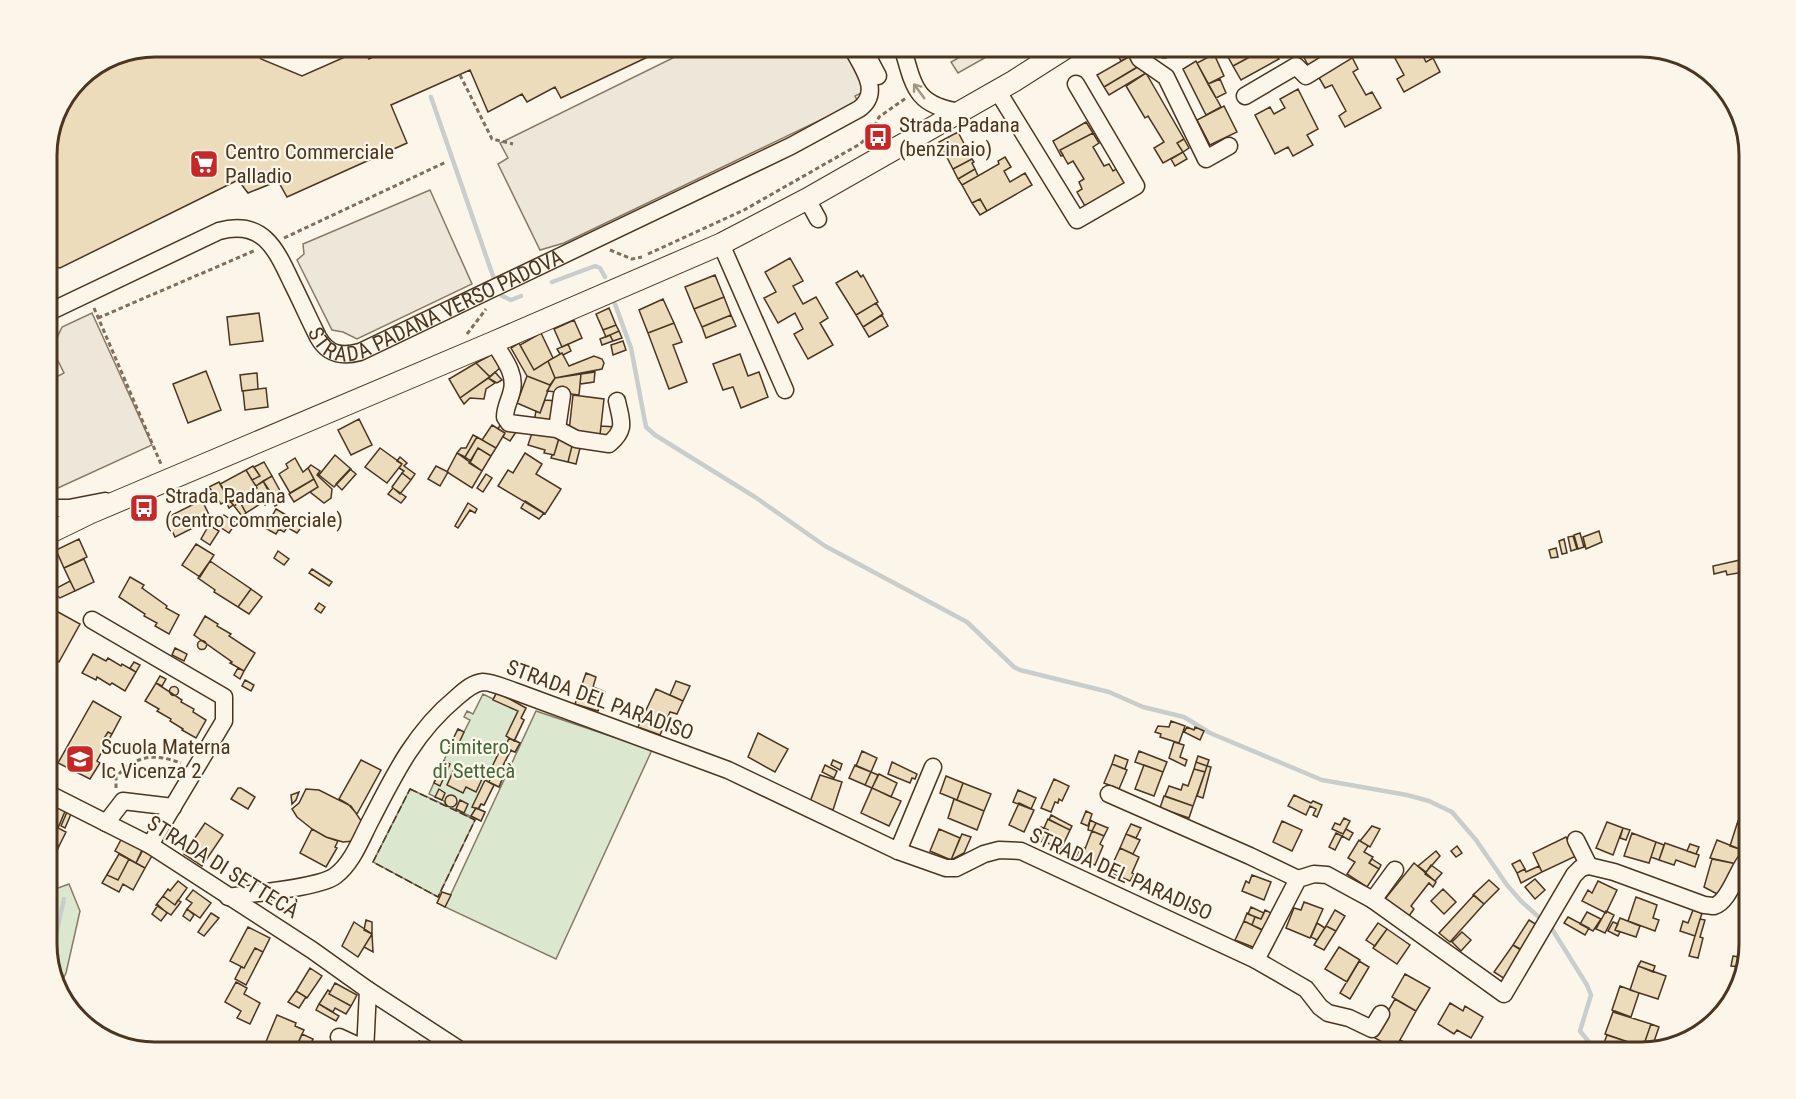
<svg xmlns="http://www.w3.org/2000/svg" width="1796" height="1099" viewBox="0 0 1796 1099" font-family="'Roboto Condensed',sans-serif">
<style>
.green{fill:#dce7d0;stroke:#887966;stroke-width:1.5}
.parking{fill:#ede7d9;stroke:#887966;stroke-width:1.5}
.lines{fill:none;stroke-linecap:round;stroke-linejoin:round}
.stream{stroke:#c9cecd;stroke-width:4.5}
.building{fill:#ecdcbc;stroke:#4a3520;stroke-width:1.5}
.minor-casing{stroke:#4a3520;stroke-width:19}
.major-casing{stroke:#4a3520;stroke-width:23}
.path{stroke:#7f6f5c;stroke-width:3;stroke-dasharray:4.5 3;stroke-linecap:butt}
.minor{stroke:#fbf6e9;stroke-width:16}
.major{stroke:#fbf6e9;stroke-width:21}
.fence{stroke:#4a3520;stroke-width:1.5;stroke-dasharray:8 3;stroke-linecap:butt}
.oneway{stroke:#a29684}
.labels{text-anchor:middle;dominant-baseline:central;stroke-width:4.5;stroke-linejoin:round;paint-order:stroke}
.poi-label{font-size:21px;fill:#4a3520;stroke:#fbf6e9;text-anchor:start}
.street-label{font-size:21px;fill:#4a3520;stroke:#fbf6e9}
.park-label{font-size:21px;fill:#436837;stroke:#fbf6e9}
.rim{fill:none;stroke:#4a3520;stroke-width:3}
</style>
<rect width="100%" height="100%" fill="#fbf6e9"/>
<!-- green -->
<path class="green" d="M497,692L526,708L521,718L524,720L515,740L520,743L515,752L510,751L499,775L503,777L499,787L494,785L484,805L481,804L479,809L485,812L481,821L452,808L475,820L438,897L373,862L410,789L447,806L444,801L429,794L458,729L464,732L470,720L464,717L467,711L473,714L483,694L493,699Z
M536,711L652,750L556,959L445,907Z
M69,884L80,911L66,973L58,989L47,950V892Z"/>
<!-- parking -->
<path class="parking" d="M695,47H843L865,91L855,96L858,102L564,243L540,250L498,164L508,158L500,143Z
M978,47H1004L958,73L951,62Z
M430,190L472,284L357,339L343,332L332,330L297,260L304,254L303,244Z
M92,313L152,445L47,493V382L64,373L52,349L62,327Z"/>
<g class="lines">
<!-- stream -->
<path class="stream" d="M431,97L494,279
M552,282L595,266L600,268L605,277
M502,296L511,300L521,296
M615,304L631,348L646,427L655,435L755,497L825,546L967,622L1014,667L1020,670L1109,692L1143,707L1184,717L1210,733L1322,780L1407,795L1429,801L1452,812L1476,840L1507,885L1521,901L1552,929L1587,985L1591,995L1580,1031L1597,1052
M50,960L64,899"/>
</g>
<!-- building -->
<path class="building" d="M156,46H254L261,59L302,76L363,49L369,59L395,46H671L561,98L555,87L527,102L522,94L488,112L470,70L391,105L407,143L287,197L278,181L248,193L238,180L60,268L47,265V149L79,78L114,55Z
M1118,46H1127L1132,55L1121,61L1114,49Z
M1143,46H1169L1173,52L1166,58H1162L1160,54L1150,60Z
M1222,46H1270L1233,66Z
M1270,46L1279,59L1241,80L1233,66Z
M1310,46H1318L1323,56L1308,65L1301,52Z
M1379,46H1418L1426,62L1433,58L1440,72L1404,92L1397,79L1404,75L1390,49L1382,53Z
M1214,54L1224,76L1208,84L1197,63Z
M1132,55L1139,66L1104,87L1097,75Z
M1352,57L1358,69L1353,72L1366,95L1372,92L1381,108L1345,127L1339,116L1346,111L1332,85L1325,88L1318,76Z
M1196,61L1221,107L1206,115L1183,69Z
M1141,65L1146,73L1109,95L1104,87Z
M1146,73L1184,139L1177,143L1183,152L1163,163L1154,148L1164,142L1148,116L1145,118L1126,86Z
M1220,79L1226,93L1216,98L1208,84Z
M1298,89L1318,129L1307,135L1313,145L1293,156L1288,147L1275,154L1255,115L1270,107L1274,114L1285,108L1280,99Z
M1224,106L1237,132L1210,145L1197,120Z
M1086,122L1093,133L1060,150L1063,155L1061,156L1053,141Z
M958,132L972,159L953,169L939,142Z
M1093,133L1099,143L1093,147L1104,166L1109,164L1113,171L1118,168L1126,183L1085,206L1077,192L1082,189L1079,182L1084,179L1073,161L1068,164L1060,150Z
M1184,139L1189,148L1183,152L1177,143Z
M1183,152L1187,159L1175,166L1171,159Z
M1005,157L1011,167L1004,171L1010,182L1025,173L1032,185L987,211L980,199L972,203L962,185L999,164L998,161Z
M972,159L974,162L972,163L975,169L958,179L953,169Z
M975,169L978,176L962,185L958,179Z
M980,199L987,211L980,215L972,203Z
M790,258L803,281L793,286L803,304L816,297L828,318L820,323L833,345L808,359L794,334L803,329L795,313L778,323L764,298L776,292L765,272Z
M857,271L861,277L863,275L878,302L856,315L836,283Z
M715,275L724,297L694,309L685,287Z
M724,297L731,315L702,327L694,309Z
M663,299L674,323L648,333L639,310Z
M876,303L883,314L863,327L856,315Z
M609,308L616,325L603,330L596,314Z
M259,313L263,341L230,345L227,317Z
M731,315L736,326L706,338L702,327Z
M882,315L888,326L869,337L863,327Z
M574,320L582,338L562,347L554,329Z
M674,323L682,342L673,345L687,382L669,389L648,333Z
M616,325L619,331L606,337L603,330Z
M619,331L622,338L613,341L610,335Z
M541,333L553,358L534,370L520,345Z
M610,335L613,341L602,345L600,339Z
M623,341L626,350L613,355L611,345Z
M519,343L534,370L548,361L555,378L550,385L527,376L511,348Z
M568,344L571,351L563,355L562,353L560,354L557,349Z
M562,353L569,366L594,356L602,359L604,363L602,369L555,378L548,361Z
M493,354L502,366L490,377L476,363Z
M740,354L748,376L759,372L768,397L741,408L733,387L723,390L713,364Z
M476,363L490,377L460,398L449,379Z
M206,371L221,410L188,423L173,384Z
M495,372L502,380L497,383L488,378Z
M595,372L594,382L580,384L581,374Z
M257,373L258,389L242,391L240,375Z
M581,374L579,395L547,391L555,378Z
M527,376L550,385L540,413L517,403Z
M488,378L495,383L486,389L484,399L470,398L464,404L460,398Z
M266,388L268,407L245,410L243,391Z
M573,395L604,399L600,435L569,431Z
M545,400L557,401L555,423L534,421L536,411L540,413Z
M359,419L372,445L351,455L338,430Z
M501,423L516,432L510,441L503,437L505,433L498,429Z
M492,425L505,433L496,448L482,440Z
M601,426L615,427L614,436L600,435Z
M533,430L560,435L554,455L544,453L545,450L528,445Z
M473,435L477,437L465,457L457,453L461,448H466Z
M477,437L496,448L491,456L478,448L471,461L465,457Z
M559,438L573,442L568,462L551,458L552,455H554Z
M573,442L581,444L576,464L568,462Z
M380,448L402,464L387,483L365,467Z
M478,448L491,456L482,471L469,463Z
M457,453L482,471L472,488L447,472Z
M525,453L542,464L536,474L561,489L545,514L498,486L508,470L513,473Z
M335,455L351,469L334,487L319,475Z
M400,457L407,463L404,466L415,474L411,480L402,473L404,471L399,468L402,464L397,461Z
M295,458L303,472L308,468L314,479L290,493L279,474L288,468L286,464Z
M264,462L272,476L256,486L252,480L260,476L254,467Z
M311,465L320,471L317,475L332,489L331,498L324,503L310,492L318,487L308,468Z
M253,466L260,476L252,480L246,470Z
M436,466L448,472L440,486L428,479Z
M350,469L356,474L342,490L336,484Z
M246,470L257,488L230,502L220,484Z
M402,473L411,480L400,494L392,487Z
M486,474L492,478L483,492L477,488Z
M272,476L285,500L280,503L277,497L273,499L263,481Z
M314,479L318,487L294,502L289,494Z
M263,481L273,496L246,513L240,502L234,506L231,502L257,488L256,486Z
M219,482L233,505L229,508L226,501L221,504L209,487Z
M393,488L406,497L401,503L388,494Z
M272,496L273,499L277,497L280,503L275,506L272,501L265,505L263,502Z
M202,500L211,519L175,537L166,518Z
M525,501L544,513L539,519L521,508Z
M240,502L246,513L242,516L234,506Z
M468,503L477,509L475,513L470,510L458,528L455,526Z
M276,509L303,525L297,533L271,518Z
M224,515L236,523L229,533L217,525Z
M271,518L287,528L284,532L279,529L276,534L265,528Z
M209,525L219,531L210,545L201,539Z
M1599,531L1602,542L1586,549L1583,537Z
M1580,533L1584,547L1578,549L1574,535Z
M1573,536L1577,549L1571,551L1568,537Z
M79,539L87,557L64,568L56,550Z
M1564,539L1567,553L1562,554L1559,541Z
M196,544L214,555L200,577L182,565Z
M1556,548L1558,557L1551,558L1549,550Z
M278,551L289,559L284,565L274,558Z
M1749,558V571L1727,575L1726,571L1714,574L1713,566Z
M84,559L94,582L75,591L64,568Z
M210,561L251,589L238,607L214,592L215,590L198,578Z
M312,569L332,582L329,586L309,573Z
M130,577L144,585L142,588L167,606L166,608L179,615L169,634L155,626L157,623L144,616L145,614L119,597Z
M70,581L75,591L60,598L51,591Z
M251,589L262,597L249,614L238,607Z
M319,603L325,607L321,613L315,609Z
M49,607L80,624L59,662L47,655V610Z
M205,616L218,624L217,626L231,634L229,636L255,653L244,671L230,663L232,662L194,635Z
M197.5 645a4.5 4.5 0 1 1 9 0a4.5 4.5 0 1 1-9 0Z
M175,648L187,654L184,661L172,655Z
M93,654L106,661L108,658L121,666L122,664L136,672L125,691L112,683L110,685L97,677L96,680L82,673Z
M134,662L140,665L136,672L130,668Z
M238,668L244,671L240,679L234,675Z
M586,673L596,677L593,687L605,692L598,711L575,704Z
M160,676L166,679L162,686L156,683Z
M245,680L254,685L251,691L242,686Z
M676,681L690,686L683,701L670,695Z
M156,683L182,700L181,702L194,709L193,712L206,720L196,738L182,730L183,729L170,721L171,719L157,711L159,709L145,701Z
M169.5 691a4.5 4.5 0 1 1 9 0a4.5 4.5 0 1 1-9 0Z
M656,689L683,701L677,714L670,712L660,735L638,727Z
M497,692L526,708L521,718L524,720L514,741L506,736L518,711L493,700Z
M93,701L121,717L112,734L108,732L101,743L105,746L97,761L100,763L90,779L58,763Z
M1171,721L1185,726L1179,743L1160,737L1161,734L1155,732L1158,726L1169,727Z
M1187,727L1194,730L1195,727L1204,731L1200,740L1184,732Z
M458,729L464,732L454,754L447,751Z
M108,732L112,734L105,746L101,743Z
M758,733L788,749L775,772L748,757Z
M509,738L520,743L515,752L505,748Z
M1174,742L1184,745L1180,757L1187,760L1185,766L1169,758Z
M502,746L511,750L498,775L490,771Z
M862,751L877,758L871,772L856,766Z
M1139,751L1167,762L1163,772L1135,762Z
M1115,755L1128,760L1125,769L1112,764Z
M1198,756L1209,760L1207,766L1196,762Z
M361,760L381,770L357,814L348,804L339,799Z
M833,760L842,764L840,770L831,765Z
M444,761L450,764L440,786L434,783Z
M892,762L917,774L915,779L912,778L910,783L888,774Z
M1196,762L1207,766L1205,772L1194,769Z
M1112,764L1127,770L1119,789L1104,783Z
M825,765L837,771L834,778L822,772Z
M855,765L871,772L865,785L849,778Z
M1144,765L1163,772L1154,796L1135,789Z
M1207,766L1211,767L1203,798L1197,796Z
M454,769L465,775L467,770L483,777L476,792L466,787L463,793L447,785Z
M1194,769L1205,772L1193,806L1165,796L1169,786L1181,790L1183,784L1188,786Z
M871,772L878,775L872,788L865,785Z
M493,773L503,777L499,787L489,782Z
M879,774L897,783L891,797L872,788Z
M820,775L842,782L833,810L810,802Z
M946,776L963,783L957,800L940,793Z
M1054,779L1069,786L1062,801L1059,799L1058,803L1055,802L1051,812L1041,808Z
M485,780L494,785L484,805L481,804L478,809L472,807Z
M963,783L991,794L984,811L957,800Z
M238,788H241L255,797L248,809L231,799Z
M872,788L901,801L889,826L861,813Z
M306,789L319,790L351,806L362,822L354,841L343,842L326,837L312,829L297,817L292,809L299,803Z
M439,789L445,793L442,800L435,797Z
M1018,790L1036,798L1031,809L1013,802Z
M299,792L296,800L292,804L291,795Z
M445 801a6 6 0 1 1 12 0a6 6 0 1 1-12 0Z
M1294,795L1311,803L1313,801L1322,805L1317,817L1313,815L1316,809L1310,806L1306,815L1288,806Z
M1164,796L1193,806L1189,818L1160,808Z
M954,799L984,811L977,830L948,818Z
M47,800L66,809L58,828L66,832L59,846L51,842L47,852Z
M460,800L468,804L464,813L456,809Z
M1019,803L1034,810L1024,832L1009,825Z
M476,808L485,812L481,821L471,816Z
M1086,811L1092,814L1088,826L1081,823Z
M67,812L71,814L65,828L61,826Z
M1051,815L1072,826L1070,830L1049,820Z
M1740,815L1749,819V828L1737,824Z
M1344,818L1350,821L1343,834L1332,829L1335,823L1340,825Z
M1048,819L1070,830L1061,849L1043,841L1048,830L1044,828Z
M1090,820L1096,823L1092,831L1088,830Z
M1282,821L1302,830L1292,851L1273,842Z
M1607,822L1623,828L1613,855L1596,848Z
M205,823L223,835L202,866L184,854Z
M1096,823L1108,828L1104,836L1092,831Z
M1131,824L1141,828L1136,838L1126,834Z
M1737,824L1749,828V841L1746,851L1730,846Z
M1372,826L1380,829L1370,847L1360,841Z
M1041,827L1048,830L1042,842L1036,839Z
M1623,828L1630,830L1626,840L1620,838Z
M312,829L326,837L338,841L335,847L337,848L326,867L300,853Z
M939,829L960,838L951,860L930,851Z
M1346,829L1353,833L1349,840L1342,836Z
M1092,831L1104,836L1100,844L1103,846L1095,865L1081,859Z
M1336,833L1342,836L1335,850L1329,847Z
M1632,833L1656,842L1649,863L1624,856Z
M962,834L971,837L964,853L951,860Z
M1126,834L1140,840L1133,854L1120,848Z
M123,836L144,848L136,863L115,851Z
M1566,837L1576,856L1542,872L1533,853Z
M1359,840L1368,846L1364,852L1373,857L1369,863L1379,869L1367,887L1347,874L1355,862L1348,858Z
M1717,840L1742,850L1737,864L1710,858Z
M51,842L59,846L55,856L47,852Z
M1656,842L1664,845L1659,860L1651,857Z
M1665,843L1699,855L1695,867L1676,860L1674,865L1659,860Z
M1690,844L1699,847L1696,854L1687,851Z
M1457,846L1462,853L1456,857L1451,851Z
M1081,847L1085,848L1081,859L1083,860V862L1075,859Z
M143,848L153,854L145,868L136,863Z
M1120,848L1139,857L1132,873L1134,874L1130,881L1109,872Z
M1436,851L1440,856L1426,872L1418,866Z
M119,854L129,859L118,880L107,875Z
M119,854L145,868L133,890L123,884L119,892L102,883Z
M1372,859L1381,865L1379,869L1369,863Z
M1712,859L1737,864L1719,895L1704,887Z
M1520,860L1525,869L1517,873L1512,864Z
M1414,863L1436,882L1433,887L1429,883L1411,906L1414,909L1409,916L1385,899Z
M1431,865L1442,873L1435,881L1425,874Z
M1539,866L1542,872L1521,883L1517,873L1525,869L1526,872Z
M1252,875L1271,882L1264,900L1242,891L1246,881L1249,883Z
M1535,879L1545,890L1535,899L1525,887Z
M1489,880L1499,889L1484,904L1473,895Z
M178,881L187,888L175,905L163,896L168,889L170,891Z
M1598,881L1617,890L1606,913L1582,901L1588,890L1592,893Z
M1443,889L1456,902L1444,914L1431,901Z
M193,890L211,903L200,918L187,909L192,903L186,899Z
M442,892L451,895L445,907L437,903Z
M1474,895L1484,904L1450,942L1439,933Z
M163,896L175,905L178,900L181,902L171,915L156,905Z
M1636,897L1657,905L1653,918L1659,920L1655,931L1628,921Z
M1304,902L1323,909L1310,938L1286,928L1294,908L1301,910Z
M158,905L167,913L161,921L152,914Z
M1251,907L1264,913L1261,919L1248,914Z
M187,909L194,915L190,921L183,916Z
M1265,910L1273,914L1265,931L1252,925L1255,917L1261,919Z
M1335,910L1345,916L1336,931L1326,926Z
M1693,910L1702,913L1695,936L1680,931L1683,921L1688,923Z
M1606,911L1614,915L1605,933L1596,929Z
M1587,912L1601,919L1593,931L1580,924Z
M211,913L219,918L204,936L198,932Z
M1247,913L1255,917L1252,925L1244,921Z
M1568,917L1589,928L1585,935L1564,923Z
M1620,918L1640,926L1636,937L1615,930Z
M1700,919L1705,920L1700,937L1703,938L1698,958L1689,956Z
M366,920L372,922V934L364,930Z
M1529,920L1537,925L1522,950L1513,945Z
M1244,921L1266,932L1258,949L1235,940Z
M354,922L372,934L358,957L342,946Z
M1613,922L1618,924L1615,930L1620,932L1618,936L1608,931Z
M1317,923L1325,928L1317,940L1311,937Z
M1378,923L1387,929L1375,946L1366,940Z
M1326,926L1336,931L1324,950L1314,945Z
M248,927L270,938L263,952L255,948L244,968L230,961Z
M1387,929L1410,945L1397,964L1373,948Z
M1462,932L1471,940L1461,951L1452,942Z
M372,934L373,952L364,947Z
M1513,945L1524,952L1505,979L1494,972Z
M1339,947L1360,960L1347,982L1325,969Z
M255,948L263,952L246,985L235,979L241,967L244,968Z
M1733,956L1746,958L1743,967L1731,966Z
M1359,961L1369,967L1350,999L1340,993Z
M1641,961L1655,966L1653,972L1638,966Z
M1638,966L1666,976L1658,999L1630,990Z
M310,968L322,976L307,998L296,991Z
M1405,974L1430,988L1416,1011L1392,997Z
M236,982L247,988L244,994L260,1003L250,1024L237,1018L241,1011L225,1002Z
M335,983L357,995L351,1006L329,994Z
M1620,986L1639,993L1631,1017L1612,1010Z
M328,990L330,992L329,994L351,1006L346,1014L335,1008L333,1012L319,1004Z
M296,991L306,997L299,1008L288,1002Z
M1395,999L1416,1011L1395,1049L1373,1037Z
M1450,1003L1463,1011L1465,1006L1483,1017L1471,1038L1457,1030L1454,1034L1438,1024Z
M319,1004L339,1016L336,1021L316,1010Z
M1613,1012L1651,1024L1643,1047L1605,1034Z
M277,1015L296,1023L295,1026L304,1030L294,1052H286L265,1044Z
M1651,1024L1659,1027L1651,1050L1641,1052H1612L1604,1043L1607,1035L1643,1047Z
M302,1034L313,1039L307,1052H294Z
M335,1039L353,1052H330Z
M1400,1040L1406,1043L1400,1052L1395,1049Z
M419,1041L436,1052H411Z
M395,1044L402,1049L407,1052H389Z"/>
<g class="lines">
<!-- minor casing -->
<g class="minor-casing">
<g id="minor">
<path d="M869,46V59L878,76"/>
<path d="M902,46C914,86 914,105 960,112"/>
<path d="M1133,46L1140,59L1166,77L1206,159L1229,146"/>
<path d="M997,90L1077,220L1136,186L1076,84"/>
<path d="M1245,96L1296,66L1306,76L1355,46"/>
<path d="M807,199L818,219"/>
<path d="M721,244L785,390"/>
<path id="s1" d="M47,313L219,231C263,219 276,249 292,283C301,301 309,319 318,337C328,355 342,357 360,352L791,146L859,109C883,92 861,66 851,46"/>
<path d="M494,342C502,357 516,372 512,390C510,400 505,407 505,417L509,423L557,429L576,439L609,444C627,429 621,421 617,401"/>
<path d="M557,429L562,395"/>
<path d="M47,508H69L105,501"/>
<path d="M92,620L224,697V721L150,845"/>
<path d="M47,793L150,845L312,950L368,990L463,1052"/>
<path d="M1109,794L1250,856L1298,879"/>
<path d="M106,823L123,801L173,807"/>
<path d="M1576,840L1589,866"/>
<path d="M898,851L933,767"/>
<path d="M228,897C251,893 319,888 335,876C353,863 362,836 372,818C395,773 416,731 456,698C463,692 472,683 483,682C492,682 505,688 514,691L728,770L898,851L946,868H956L984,854L999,850L1021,851L1256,960L1298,879L1314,874L1327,875L1373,900L1504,994L1574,875L1581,868L1589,866L1614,872L1704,905C1708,905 1711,906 1714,906C1730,902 1737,868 1749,857"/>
<path d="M1373,900L1395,870"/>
<path d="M1256,960L1306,989L1320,1007L1328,1013L1349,1018L1372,1029L1381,1014"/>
<path d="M339,1037L365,1049"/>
<path d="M365,1052L368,990"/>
</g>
</g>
<!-- major casing -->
<g class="major-casing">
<path id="major" d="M47,534L90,513L494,342L721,244L807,199L1014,81L1069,46"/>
</g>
<!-- path -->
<path class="path" d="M460,75L492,139L513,144
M284,238L446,162
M610,250L632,259L642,257
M648,254L744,210L860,144L870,135L879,117L906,98
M94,308L161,464
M98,318L256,250
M467,334L486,309
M116,788V777C137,755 153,753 181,763"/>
<!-- minor -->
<use href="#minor" class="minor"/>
<!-- major -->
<use href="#major" class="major"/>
<!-- fence -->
<path class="fence" d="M410,789L475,820L438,897L373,862Z"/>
</g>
<!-- one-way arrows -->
<defs><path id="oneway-shaft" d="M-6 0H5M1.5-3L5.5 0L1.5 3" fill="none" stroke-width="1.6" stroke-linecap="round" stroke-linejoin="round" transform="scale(1.5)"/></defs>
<use class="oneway" href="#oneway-shaft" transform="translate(919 91) rotate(-126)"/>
<!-- icons -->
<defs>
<g id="bus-square" transform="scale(1.5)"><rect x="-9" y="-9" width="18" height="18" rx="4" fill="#c62828" stroke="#fbf6e9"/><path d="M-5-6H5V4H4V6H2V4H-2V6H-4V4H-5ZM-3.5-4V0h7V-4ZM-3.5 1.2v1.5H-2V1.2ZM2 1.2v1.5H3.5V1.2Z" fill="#fff"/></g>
<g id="supermarket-square" transform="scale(1.5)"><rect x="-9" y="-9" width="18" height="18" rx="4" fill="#c62828" stroke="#fbf6e9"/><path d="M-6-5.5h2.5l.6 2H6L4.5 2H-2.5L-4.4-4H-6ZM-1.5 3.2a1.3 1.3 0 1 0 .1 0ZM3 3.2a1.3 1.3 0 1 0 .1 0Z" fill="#fff"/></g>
<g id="school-square" transform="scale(1.5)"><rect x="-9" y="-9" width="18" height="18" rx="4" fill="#c62828" stroke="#fbf6e9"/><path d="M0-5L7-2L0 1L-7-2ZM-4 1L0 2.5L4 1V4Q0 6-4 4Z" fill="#fff"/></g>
</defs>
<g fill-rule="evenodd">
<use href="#bus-square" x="878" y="137"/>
<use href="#supermarket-square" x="204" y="164"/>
<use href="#bus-square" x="144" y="508"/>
<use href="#school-square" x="80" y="759"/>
</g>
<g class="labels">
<!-- poi labels -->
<g class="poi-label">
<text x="899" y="125">Strada Padana<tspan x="899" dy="24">(benzinaio)</tspan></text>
<text x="225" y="152">Centro Commerciale<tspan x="225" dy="24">Palladio</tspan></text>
<text x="165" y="496">Strada Padana<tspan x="165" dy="24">(centro commerciale)</tspan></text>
<text x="101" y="747">Scuola Materna<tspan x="101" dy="24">Ic Vicenza 2</tspan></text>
</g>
<!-- street labels -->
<g class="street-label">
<text stroke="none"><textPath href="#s1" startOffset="483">STRADA PADANA VERSO PADOVA</textPath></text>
<text transform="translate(600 700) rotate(20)">STRADA DEL PARADISO</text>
<text transform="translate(223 867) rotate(32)">STRADA DI SETTECÀ</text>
<text transform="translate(1121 874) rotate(24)">STRADA DEL PARADISO</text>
</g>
<!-- park labels -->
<g class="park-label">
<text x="474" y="747">Cimitero<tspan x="474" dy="24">di Settecà</tspan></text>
</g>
</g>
<!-- crop -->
<path d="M0 0H1796V1099H0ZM155 57H1641A98 98 0 0 1 1739 155V944A98 98 0 0 1 1641 1042H155A98 98 0 0 1 57 944V155A98 98 0 0 1 155 57Z" fill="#fbf6e9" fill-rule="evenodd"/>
<path class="rim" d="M155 57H1641A98 98 0 0 1 1739 155V944A98 98 0 0 1 1641 1042H155A98 98 0 0 1 57 944V155A98 98 0 0 1 155 57Z"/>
</svg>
